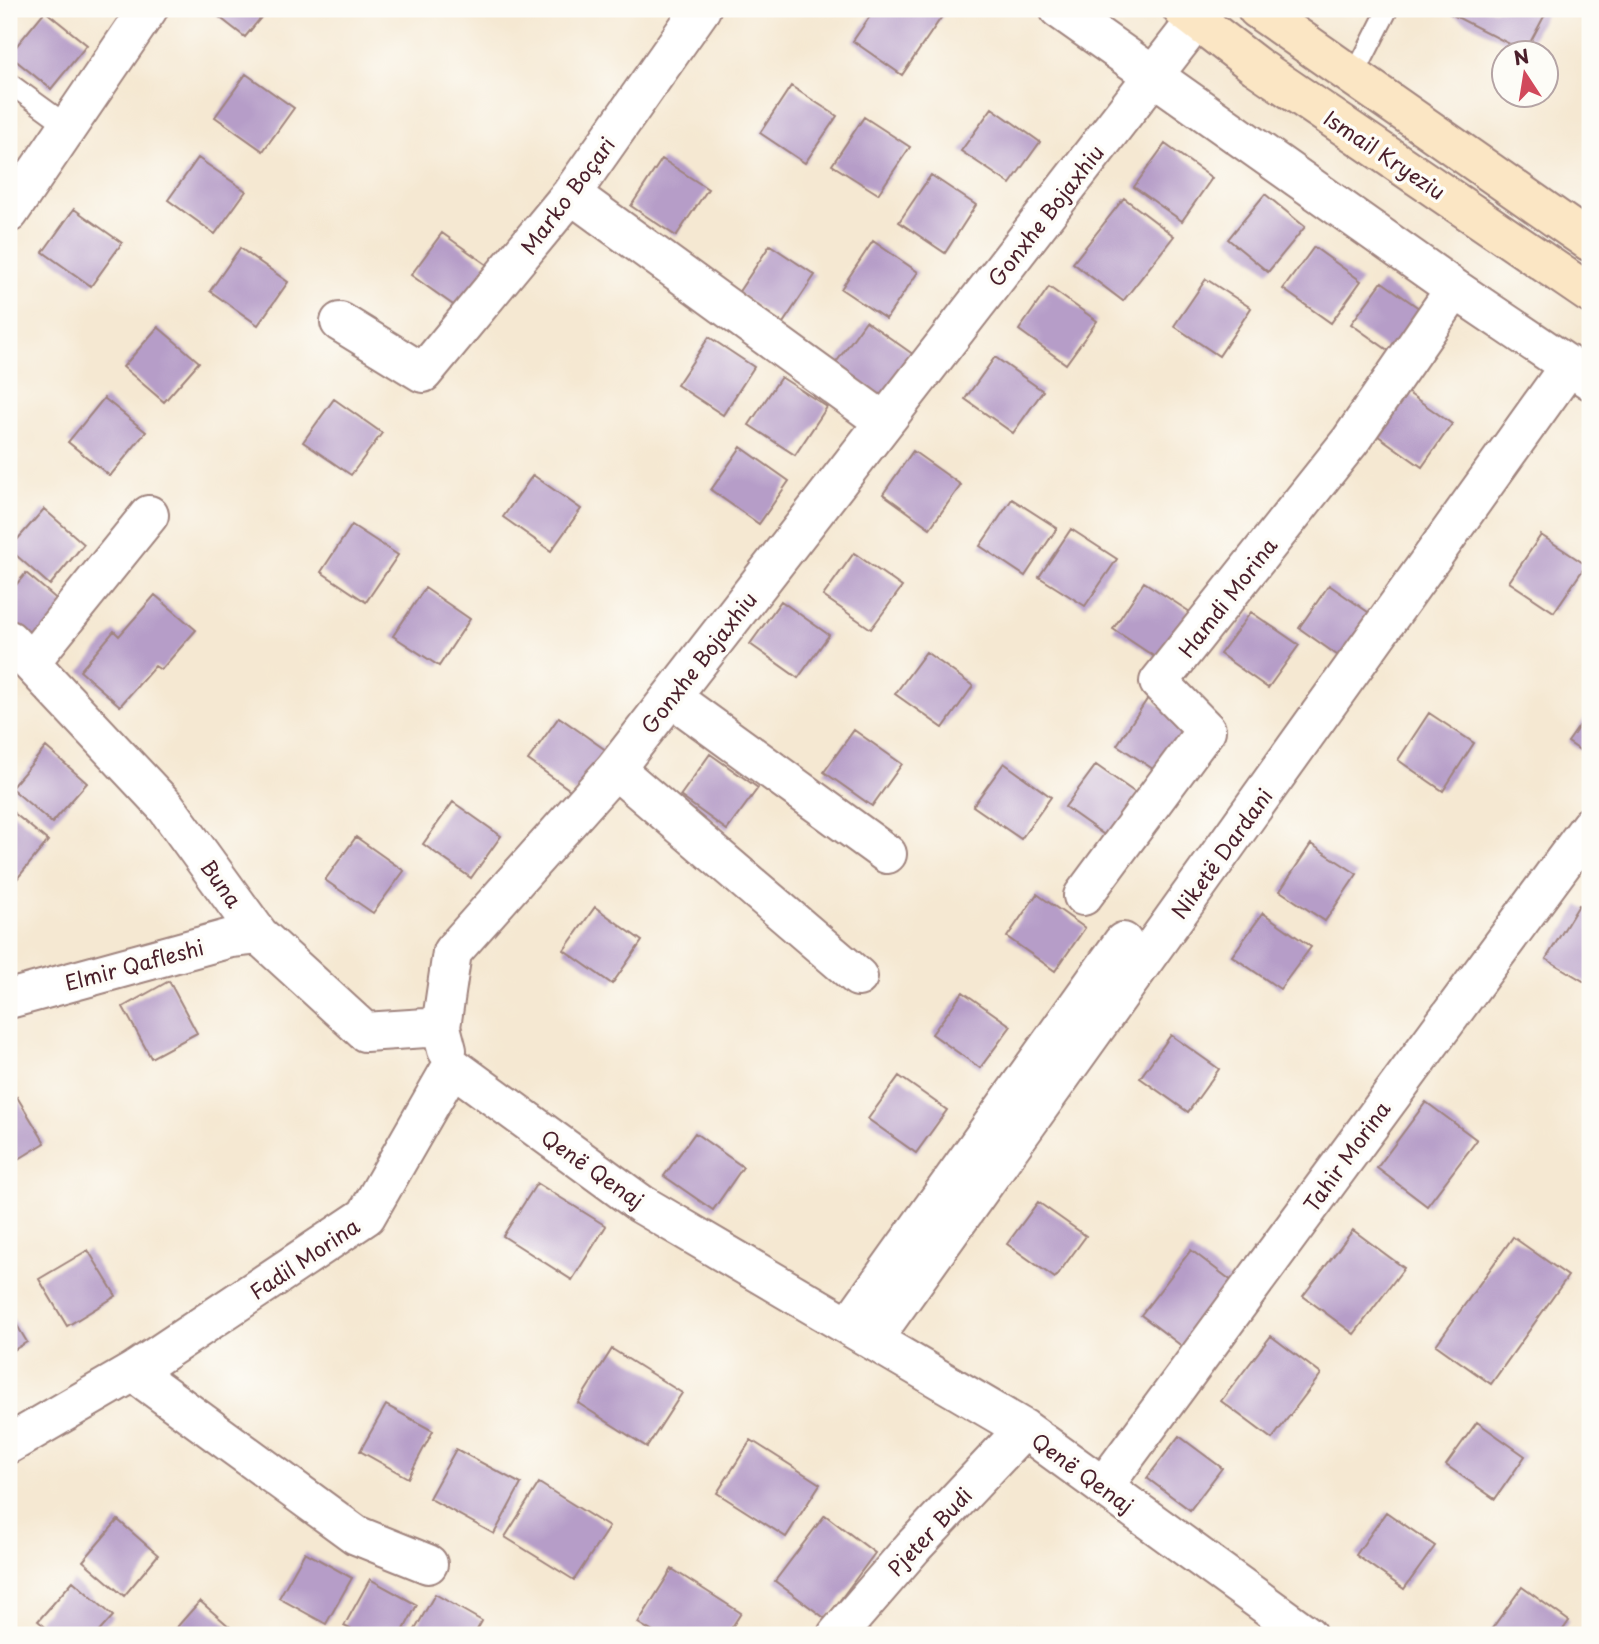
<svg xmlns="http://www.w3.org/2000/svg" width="1599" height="1644" viewBox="0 0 1599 1644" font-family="'Playpen Sans',sans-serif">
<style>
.building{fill:#b69dc8}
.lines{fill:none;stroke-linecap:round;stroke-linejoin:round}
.service-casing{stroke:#a0847e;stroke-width:23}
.minor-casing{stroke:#a0847e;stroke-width:42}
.secondary-casing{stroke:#a0847e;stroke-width:42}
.service{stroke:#fff;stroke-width:19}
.minor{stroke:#fff;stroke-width:38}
.secondary{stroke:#fbe6c4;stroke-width:38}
.labels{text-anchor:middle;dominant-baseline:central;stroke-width:7;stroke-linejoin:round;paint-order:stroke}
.street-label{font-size:21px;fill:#4a1f2b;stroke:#fdfcf7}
</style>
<rect width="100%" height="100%" fill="#fdfcf7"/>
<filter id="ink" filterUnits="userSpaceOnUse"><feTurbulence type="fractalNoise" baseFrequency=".0143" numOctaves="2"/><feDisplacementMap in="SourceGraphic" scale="14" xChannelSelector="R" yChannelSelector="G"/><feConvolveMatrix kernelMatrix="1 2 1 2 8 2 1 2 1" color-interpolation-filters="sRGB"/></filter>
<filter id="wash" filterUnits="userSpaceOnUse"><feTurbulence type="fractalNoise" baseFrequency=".00686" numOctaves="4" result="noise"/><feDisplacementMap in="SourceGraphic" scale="28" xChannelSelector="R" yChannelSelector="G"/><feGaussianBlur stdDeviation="1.57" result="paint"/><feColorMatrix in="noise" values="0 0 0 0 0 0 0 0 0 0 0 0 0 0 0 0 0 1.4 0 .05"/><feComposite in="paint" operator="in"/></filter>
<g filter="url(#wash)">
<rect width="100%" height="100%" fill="#f5e8d2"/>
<g id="blocks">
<!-- building -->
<path class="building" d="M209,9H268L245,37Z
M875,9H947L902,75L853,41Z
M1451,9H1548L1525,52L1449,13Z
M45,11L87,45L51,89L9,55Z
M246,74L294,108L263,151L215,117Z
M791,86L837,116L805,163L760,133Z
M992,108L1040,142L1010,184L961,151Z
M864,117L910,147L878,194L832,165Z
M1165,144L1212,178L1182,221L1134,187Z
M198,158L246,191L215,234L168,200Z
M662,159L708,189L676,236L631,206Z
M931,175L976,205L945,253L899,222Z
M1265,194L1305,227L1268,272L1228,239Z
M1124,198L1174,236L1123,301L1073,263Z
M74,209L122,243L91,286L43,252Z
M442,233L490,267L459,309L411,275Z
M873,241L918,272L886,319L841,289Z
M770,245L815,275L783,323L738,293Z
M1314,247L1361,281L1331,323L1283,289Z
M240,248L288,282L258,325L210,291Z
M1206,279L1251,308L1219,356L1174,326Z
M1382,282L1430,316L1399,358L1351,324Z
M1049,287L1097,321L1066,364L1019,330Z
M866,321L914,355L883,398L835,364Z
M158,327L199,362L164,402L123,367Z
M709,337L754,367L723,415L677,385Z
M995,357L1043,391L1013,433L965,399Z
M781,377L827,407L795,455L749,425Z
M1404,390L1452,424L1422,467L1374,433Z
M104,398L146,432L110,476L68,442Z
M334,399L382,433L351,475L303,442Z
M741,447L789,481L759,524L711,490Z
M913,451L961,485L930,528L883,494Z
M533,475L581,509L551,551L503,517Z
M1012,499L1057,528L1025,576L980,546Z
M44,509L84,544L50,585L9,549Z
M352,525L398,555L366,602L321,572Z
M1071,529L1117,559L1085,606L1039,577Z
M1541,535L1586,565L1554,612L1509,582Z
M854,553L902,587L871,629L823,596Z
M26,573L67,608L32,648L9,629V593Z
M1144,582L1190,612L1158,659L1113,629Z
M1329,585L1378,619L1347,662L1299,628Z
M425,588L470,619L439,666L393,636Z
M155,595L196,630L161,670L155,666L120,706L80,671L114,631L119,636Z
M781,601L829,635L798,678L750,644Z
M1251,612L1299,645L1268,688L1220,654Z
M926,652L973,686L943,728L895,694Z
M1148,698L1194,728L1162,775L1117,745Z
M1590,711V757L1568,742Z
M1429,713L1474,743L1443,791L1398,760Z
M559,717L607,751L576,794L528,760Z
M854,730L902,764L872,806L824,772Z
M46,747L87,783L52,823L11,788Z
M710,754L758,788L727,830L680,796Z
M1004,763L1051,797L1021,839L973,806Z
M1096,765L1144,799L1113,841L1065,807Z
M453,802L501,836L471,878L423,844Z
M9,809L48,841L12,885L9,882Z
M356,837L404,871L373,913L325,880Z
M1311,844L1357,874L1325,921L1280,891Z
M1037,894L1085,928L1055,971L1007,937Z
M1579,905L1590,911V985L1546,959Z
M595,907L642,941L612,984L564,950Z
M1263,913L1311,947L1280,989L1232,956Z
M169,981L197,1033L151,1058L123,1007Z
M963,992L1011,1026L980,1068L932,1034Z
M1171,1035L1219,1069L1188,1112L1140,1078Z
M899,1076L947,1110L916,1153L868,1119Z
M17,1097L45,1143L9,1165V1102Z
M1426,1102L1477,1140L1427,1206L1377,1168Z
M695,1133L743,1167L713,1210L664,1176Z
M537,1183L606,1226L572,1280L503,1236Z
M1038,1202L1086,1236L1055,1278L1007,1244Z
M1353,1230L1404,1268L1354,1334L1303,1296Z
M1513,1237L1568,1276L1491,1384L1436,1345Z
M88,1250L116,1296L67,1326L39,1279Z
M1191,1250L1241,1288L1191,1353L1141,1315Z
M9,1312L27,1342L9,1353Z
M1271,1336L1321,1374L1272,1439L1221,1401Z
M612,1349L682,1393L647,1447L578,1403Z
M386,1405L433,1431L408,1478L360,1451Z
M1477,1422L1525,1456L1495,1499L1446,1465Z
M1179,1436L1222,1468L1190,1510L1147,1478Z
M751,1440L820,1484L786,1537L717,1493Z
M456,1449L521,1484L494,1534L429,1498Z
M539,1483L609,1527L574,1580L505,1537Z
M1386,1512L1435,1546L1404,1589L1356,1555Z
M825,1515L875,1553L826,1619L775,1581Z
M118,1520L158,1555L124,1596L83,1561Z
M305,1552L352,1578L326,1624L279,1598Z
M672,1569L741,1613L727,1635H658L638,1623Z
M370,1579L417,1605L401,1635H362L344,1626Z
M73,1581L113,1616L96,1635H55L38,1621Z
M1522,1587L1569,1621L1559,1635H1499L1491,1630Z
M435,1594L482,1621L474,1635H412Z
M200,1601L239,1635H170Z"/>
</g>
</g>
<g filter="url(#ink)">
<use href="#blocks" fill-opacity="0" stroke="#a0847e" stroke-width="2"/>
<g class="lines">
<!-- service casing -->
<g class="service-casing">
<path id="service" d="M1354,76L1388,9
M9,83L68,126"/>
</g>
<!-- minor casing -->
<g class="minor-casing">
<path id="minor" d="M1059,9L1455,289L1590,380
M571,194L883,421
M9,213L148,9
M340,322L423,373L571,194L701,9
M9,640L166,807L259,935L365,1032L441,1027L447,1050
M31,661L149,515
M671,697L887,854
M615,769L858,977
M1083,896L1206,730L1159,682L1351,440L1455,289
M9,999L231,938L259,935
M441,1027L452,952L615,769L1205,9
M452,1066L641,1204L1024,1429L1307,1635
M850,1324L1123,942
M873,1339L1569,366
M133,1372L356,1535L428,1564
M9,1444L133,1372L366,1216L452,1066
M1103,1487L1590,826
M837,1635L913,1547L1024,1429"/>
</g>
<!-- secondary casing -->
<g class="secondary-casing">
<path id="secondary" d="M1182,9L1256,66L1590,294
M1257,9L1590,242"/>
</g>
<!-- service -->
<use href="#service" class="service"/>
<!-- minor -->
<use href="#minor" class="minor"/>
<!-- secondary -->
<use href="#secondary" class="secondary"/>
</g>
</g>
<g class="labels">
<!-- street labels -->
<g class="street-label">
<text transform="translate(1385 154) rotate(34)">Ismail Kryeziu</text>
<text transform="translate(567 195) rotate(-53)">Marko Boçari</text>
<text transform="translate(1045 215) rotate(-52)">Gonxhe Bojaxhiu</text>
<text transform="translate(1227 597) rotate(-52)">Hamdi Morina</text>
<text transform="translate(698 662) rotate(-52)">Gonxhe Bojaxhiu</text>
<text transform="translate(1221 853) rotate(-54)">Niketë Dardani</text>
<text transform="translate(222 883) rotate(54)">Buna</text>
<text transform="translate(134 964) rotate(-15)">Elmir Qafleshi</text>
<text transform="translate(1346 1156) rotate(-54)">Tahir Morina</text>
<text transform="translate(593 1168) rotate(35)">Qenë Qenaj</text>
<text transform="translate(304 1258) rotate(-34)">Fadil Morina</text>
<text transform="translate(1083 1472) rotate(36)">Qenë Qenaj</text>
<text transform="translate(929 1531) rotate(-47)">Pjeter Budi</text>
</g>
</g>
<!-- margin -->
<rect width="1599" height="1644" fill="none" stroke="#fdfcf7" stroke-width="35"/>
<!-- north arrow -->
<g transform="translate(1525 74) rotate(348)"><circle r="33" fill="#fdfcf7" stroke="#b5a4a5" stroke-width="2"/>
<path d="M0-5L12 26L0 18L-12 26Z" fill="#d1495b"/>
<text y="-10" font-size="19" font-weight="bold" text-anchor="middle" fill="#4a1f2b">N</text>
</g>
</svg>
